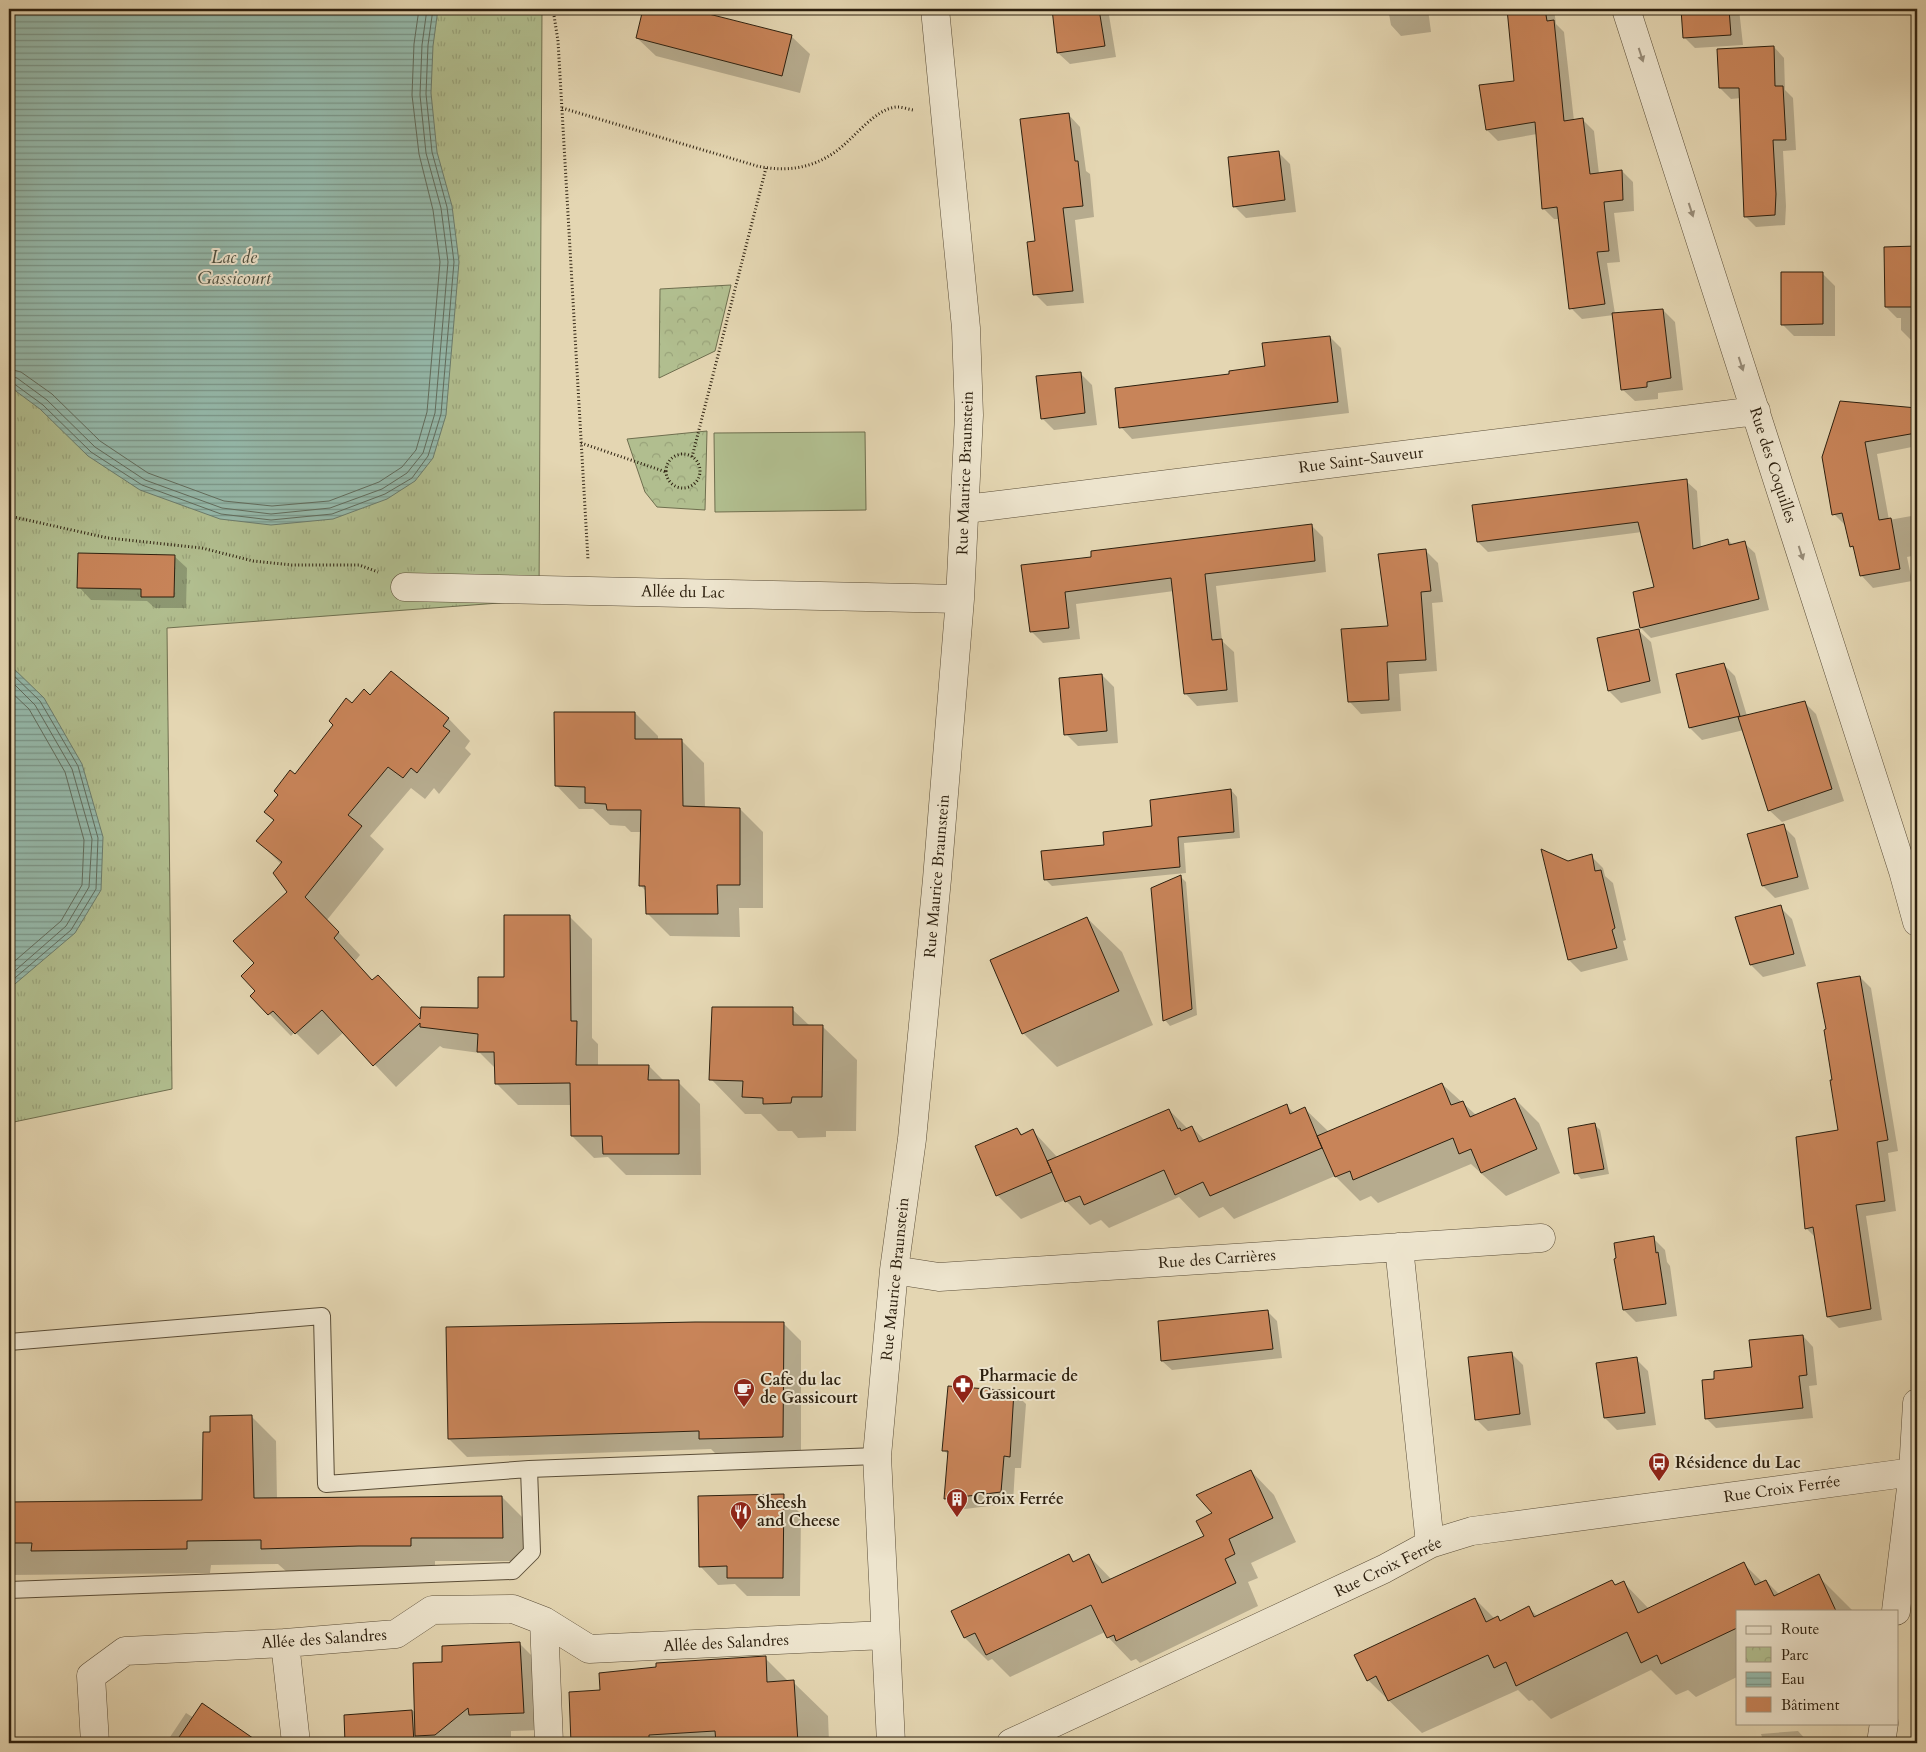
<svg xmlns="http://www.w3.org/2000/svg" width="1926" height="1752" viewBox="0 0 1926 1752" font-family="Cardo,serif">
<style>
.grass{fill:url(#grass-tufts);stroke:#6f6f4f}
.park{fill:url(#park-crowns);stroke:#6f6f4f}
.pitch{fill:#b1be8f;stroke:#6f6f4f}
.water{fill:url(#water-rules);stroke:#6b7c6d}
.shadow{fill:#0003}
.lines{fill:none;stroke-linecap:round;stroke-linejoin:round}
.shore{stroke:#616c5d;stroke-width:1}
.building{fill:#c88459;stroke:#2d200f}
.lane-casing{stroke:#5b4e38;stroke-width:18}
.street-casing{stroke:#5b4e38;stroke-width:29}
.path{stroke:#2d200f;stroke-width:3;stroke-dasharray:1 2.5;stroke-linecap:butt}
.lane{stroke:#ede4cd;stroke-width:16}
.street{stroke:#ede4cd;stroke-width:28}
.oneway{fill:#978c78}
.labels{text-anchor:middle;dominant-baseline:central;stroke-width:4;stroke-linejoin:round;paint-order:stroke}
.street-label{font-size:16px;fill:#2d200f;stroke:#ede4cd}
.poi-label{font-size:16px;font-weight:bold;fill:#2d200f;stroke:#ede4cd;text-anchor:start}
.water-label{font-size:18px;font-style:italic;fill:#4c4e3e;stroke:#ede4cd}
</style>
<defs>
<pattern id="grass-tufts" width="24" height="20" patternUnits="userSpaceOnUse" patternTransform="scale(1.25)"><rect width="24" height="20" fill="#b1be8f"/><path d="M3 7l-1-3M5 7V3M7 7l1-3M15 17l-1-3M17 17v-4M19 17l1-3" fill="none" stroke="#99a37a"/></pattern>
<pattern id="park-crowns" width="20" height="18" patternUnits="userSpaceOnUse" patternTransform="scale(1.25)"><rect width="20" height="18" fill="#b1be8f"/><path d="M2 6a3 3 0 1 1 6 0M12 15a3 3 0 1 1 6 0" fill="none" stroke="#99a37a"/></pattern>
<pattern id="water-rules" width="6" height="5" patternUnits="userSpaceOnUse" patternTransform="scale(1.25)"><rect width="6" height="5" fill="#95b9ab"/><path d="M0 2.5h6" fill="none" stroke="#7a968a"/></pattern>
</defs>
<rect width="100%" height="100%" fill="#e4d6b2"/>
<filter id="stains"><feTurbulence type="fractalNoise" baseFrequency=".004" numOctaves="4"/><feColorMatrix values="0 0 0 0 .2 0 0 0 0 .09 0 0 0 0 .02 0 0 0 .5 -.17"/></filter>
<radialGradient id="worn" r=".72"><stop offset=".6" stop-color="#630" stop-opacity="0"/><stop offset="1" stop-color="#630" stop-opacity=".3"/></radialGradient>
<!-- grass -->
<path class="grass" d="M9,9H542L539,600L167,628L172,1089L9,1123Z"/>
<!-- park -->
<path class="park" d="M731,285L715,351L659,378L660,289Z
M707,431L705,510L657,507L645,492L627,439Z"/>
<!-- pitch -->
<path class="pitch" d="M865,432L866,510L715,512L714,433Z"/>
<!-- water -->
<path class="water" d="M9,9H438L433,46L431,93L437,152L452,206L459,262L446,415L433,458L415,481L387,499L333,519L271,525L220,519L140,490L88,456L40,409L9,386Z
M9,664L44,698L82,764L103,837L101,890L75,933L9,989Z"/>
<!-- shadow -->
<path class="shadow" d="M645,9H683L791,36L810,54L800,93L656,56L637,38Z
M1053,9H1108L1116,57L1070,64L1058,53Z
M1388,9H1428L1431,32L1401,36L1391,25Z
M1507,9H1554L1556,24L1564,32L1574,121L1583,120L1594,131L1599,174L1622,171L1633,182L1634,211L1614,213L1620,262L1607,263L1615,314L1663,310L1675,322L1683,390L1658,393V399L1635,401L1622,389L1614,315L1582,319L1571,308L1560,219H1554L1543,208L1537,134L1498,141L1487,130L1516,82Z
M1682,9H1739L1743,45L1695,48L1684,37Z
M1774,47L1784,58L1785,90L1793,98L1796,150L1783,151L1786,206L1785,225L1756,227L1745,216L1741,98L1731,99L1720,88Z
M1068,114L1080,127L1086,171L1090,174L1094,217L1075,220L1084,303L1047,306L1035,294L1037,242Z
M1278,152L1290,164L1296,212L1246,218L1234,206Z
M1885,248H1917V341H1912L1901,330V318H1897L1886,307Z
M1823,274L1835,286V336H1794L1782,324Z
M1330,337L1341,348L1349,413L1132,439L1121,427L1231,375L1267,367Z
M1080,373L1092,385L1097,425L1054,430L1042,418Z
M1841,402L1917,409V446L1877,454L1889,520L1917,515V555L1907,557L1912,581L1873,588L1861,575L1856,550L1851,546L1846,526L1834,514Z
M1686,481L1697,491L1701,547L1728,540L1733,545L1744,543L1755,553L1769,610L1651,638L1641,628L1655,588L1642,532L1488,552L1478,542Z
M1311,525L1323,537L1326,572L1216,586L1222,641L1234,652L1238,702L1197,706L1186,694L1174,591L1076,604L1080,639L1043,643L1031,631L1093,558Z
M1426,551L1438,563L1443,602L1432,603L1437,671L1399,674L1401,711L1361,714L1349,701L1389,627Z
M174,556L187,568L186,608H155L147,601L91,600L79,587Z
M1638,630L1651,642L1661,693L1621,703L1609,691Z
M1723,664L1735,676L1747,716L1804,702L1816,714L1844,801L1782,822L1769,810L1744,730L1702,740L1690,728Z
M391,672L449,719L470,741L465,748L471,754L439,794L434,788L425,799L411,788L370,836L384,849L327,920L360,955L355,961L373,981L378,976L421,1021L479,1010L505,978L570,917L592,939V1038L598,1044V1066H649L664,1081L678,1082L700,1104L701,1175H626L608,1157L594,1158L572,1136V1105H518L496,1083V1069L480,1053L443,1048L440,1046L396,1087L344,1032L318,1055L295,1032L291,1036L252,996L257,991L255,963L288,892L282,865L258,841L274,821L266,812L352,705L371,697Z
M1102,675L1114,687L1118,743L1078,746L1066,734Z
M635,713L658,736V740H681L704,763L705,808L740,809L763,832V908H739L740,937L670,936L647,913V892L640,885L642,832H631L625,826L610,825L593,809H579L557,786Z
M1231,790L1237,797L1240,838L1184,843L1186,873L1052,886L1045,879L1106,846L1153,828Z
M1783,826L1795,838L1809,889L1775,898L1763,886Z
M1543,852L1568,862L1591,856L1603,868L1605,876L1613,883L1626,940L1623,941L1628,960L1581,972L1569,960Z
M1181,877L1186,882L1197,1015L1170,1026L1165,1020Z
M1780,907L1792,919L1806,966L1763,977L1751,965Z
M1087,918L1122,952L1153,1025L1057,1067L1023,1033Z
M1860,977L1871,988L1898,1151L1888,1153L1896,1211L1866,1216L1882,1320L1839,1328L1828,1317L1816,1238L1806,1228L1839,1132Z
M792,1009L810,1026H822L857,1060L856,1131H826V1137L798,1138L792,1131H778L761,1114H745L711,1079Z
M1442,1084L1476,1115L1515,1099L1539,1123L1560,1173L1506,1196L1471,1164L1378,1203L1371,1196L1360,1201L1335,1176L1234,1219L1223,1207L1199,1218L1179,1197L1109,1228L1101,1220L1090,1225L1065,1200L1021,1219L997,1195L1017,1129L1023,1136L1033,1131L1058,1158L1169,1110L1188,1129L1192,1127L1205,1141L1287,1106L1294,1113L1305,1109L1329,1132Z
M1595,1125L1600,1130L1609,1174L1581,1179L1576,1173Z
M1653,1238L1665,1250L1667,1262L1670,1266L1677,1316L1636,1322L1624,1310Z
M1268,1312L1277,1321L1282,1358L1172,1370L1162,1361Z
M783,1323L801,1341V1455L718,1456L711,1449L467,1457L449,1439Z
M1803,1336L1813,1347L1817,1385L1809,1386L1813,1418L1716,1428L1706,1418L1715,1380L1753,1368Z
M1511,1353L1523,1365L1531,1425L1488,1431L1476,1419Z
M1636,1359L1648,1371L1656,1425L1617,1430L1605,1418Z
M1014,1392L1026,1404L1021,1468H1015L1013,1503L957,1510L945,1499L949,1455L943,1450Z
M252,1417L276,1441L277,1499L502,1497L526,1521V1561H435V1570L287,1572L278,1564L211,1565L210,1573L9,1575V1504L203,1501L211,1433Z
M1251,1471L1274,1495L1296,1542L1251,1563L1258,1578L1248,1582L1258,1606L1140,1663L1136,1659L1131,1661L1108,1637L1105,1632L1010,1677L992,1659L988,1661L965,1638L953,1611L1068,1556L1075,1562L1089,1556L1112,1580L1205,1536L1214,1513Z
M783,1496L801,1514L800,1596H747L735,1584L718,1585L700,1566Z
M1744,1564L1763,1583L1766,1581L1779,1594L1818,1576L1853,1611H1737V1677L1696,1697L1688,1690L1676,1695L1651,1670L1551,1719L1532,1700L1529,1701L1518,1690L1422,1733L1368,1680L1356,1655L1475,1599L1495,1619L1498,1618L1502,1622L1529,1608L1538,1617L1612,1581L1616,1586L1623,1582L1649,1609Z
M520,1644L538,1662L542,1730L511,1731V1743H346L345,1716L416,1711L444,1664Z
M765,1658L789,1682H793L828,1716L829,1743H573L570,1694L601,1691Z
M186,1713L194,1718L257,1743H166Z
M1798,1731L1809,1743H1755V1737H1762L1761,1734Z"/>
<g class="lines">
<!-- shore -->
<path class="shore" d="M9,369L21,372L52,394L100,441L148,473L224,501L272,506L329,501L379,482L402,467L416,450L427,412L440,262L433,210L419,154L412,95L414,44L419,9
M9,376L17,378L47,400L95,447L145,480L222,508L271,514L330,508L382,489L407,473L423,453L435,413L448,262L441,208L426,153L420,95L422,45L427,9
M9,382L13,383L43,405L91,452L142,485L221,514L271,520L332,514L385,494L412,478L428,456L441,414L454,262L447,207L432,152L426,94L428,45L433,9
M9,671L40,701L78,766L98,838L96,889L71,930L9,983
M9,679L35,705L72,769L92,839L89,887L66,926L9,976
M9,690L29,709L65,772L84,840L82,885L61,921L9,966"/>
</g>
<!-- building -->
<path class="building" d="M643,9H689L792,35L782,76L636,38Z
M1052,9H1099L1105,46L1057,53Z
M1507,9H1545L1547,21L1554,20L1564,121L1583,118L1590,174L1622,170L1623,200L1604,202L1609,251L1597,252L1605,304L1569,309L1557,207L1542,209L1535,122L1486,130L1479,85L1514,81Z
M1681,9H1729L1731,35L1683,38Z
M1774,46L1775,86H1783L1786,140H1773L1776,194L1775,215L1744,217L1739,88H1719L1717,49Z
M1069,113L1075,161H1078L1083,206L1063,208L1073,291L1033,295L1027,242L1035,241L1020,119Z
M1279,151L1285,200L1233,207L1228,157Z
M1917,246V307H1885L1884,247Z
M1781,272H1823V324L1781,325Z
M1663,309L1671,378L1647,382V387L1621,390L1612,313Z
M1330,336L1338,402L1119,428L1115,388L1229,374V371L1265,366L1262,343Z
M1081,372L1085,413L1041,419L1036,376Z
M1840,401L1917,408L1916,433L1865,442L1879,520L1891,518L1900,569L1860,576L1853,546L1850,547L1842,513L1832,515L1822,457Z
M1687,479L1693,549L1728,539L1729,545L1745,541L1759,599L1640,628L1633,592L1654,587L1638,522L1477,542L1472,505Z
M1312,524L1315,561L1205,574L1212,640L1222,639L1227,690L1184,694L1171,578L1065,592L1069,628L1030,632L1021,565L1091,557V551Z
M1426,549L1431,591L1421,592L1426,660L1387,662L1389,700L1348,702L1341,629L1388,626L1378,554Z
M78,553L175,555L174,597H141V589L77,588Z
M1639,629L1650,681L1608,691L1597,638Z
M1724,663L1740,716L1689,728L1676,674Z
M391,671L449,718L443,726L450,731L417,773L411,768L403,778L388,767L348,815L362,826L305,897L339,932L334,938L372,980L378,975L420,1019L421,1007L478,1008V977H504V915H570L571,1021H577L576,1065H649L648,1080H679V1154H603L602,1136H571L570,1083L495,1084L494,1052H477L478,1034L420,1027V1023L373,1066L322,1010L295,1034L273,1011L268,1015L250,996L255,991L241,976L254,963L233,941L287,892L273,873L282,862L256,841L274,820L264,812L278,795L274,791L290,770L295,774L333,725L329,721L346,698L352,703L364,689L370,695Z
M1102,674L1107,731L1064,735L1059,678Z
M1805,701L1832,789L1768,811L1738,717Z
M554,712H635V739H682L683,806L740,808V885H717L718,914H646L645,886H639L641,810H607L606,804L585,803V787L555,786Z
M1231,789L1234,832L1178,837L1180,867L1044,880L1041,851L1104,845L1103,832L1152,826L1150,800Z
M1784,824L1798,877L1762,886L1747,834Z
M1541,849L1568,861L1592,854L1595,871L1601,870L1615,928L1612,930L1617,948L1568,960Z
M1181,875L1192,1009L1163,1021L1151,888Z
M1781,905L1794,954L1750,965L1735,917Z
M1087,917L1119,991L1022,1034L990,960Z
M1860,976L1888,1140L1877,1142L1885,1201L1856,1205L1871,1309L1827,1317L1813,1227L1805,1229L1796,1137L1838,1130L1830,1080H1832L1824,1030L1826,1029L1817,983Z
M712,1007H793V1025H823L822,1097H792L791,1103L763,1104V1098L742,1097L743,1081L709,1080Z
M1442,1083L1451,1105L1463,1101L1470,1117L1515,1098L1537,1149L1481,1173L1471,1149L1459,1154L1453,1138L1353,1180L1350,1171L1335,1177L1317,1136Z
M1287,1104L1290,1114L1305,1107L1322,1148L1210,1196L1203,1182L1175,1195L1164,1170L1084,1205L1080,1196L1065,1202L1047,1161L1169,1109L1178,1129L1180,1128L1181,1131L1192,1126L1199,1142Z
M1595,1123L1604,1169L1574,1174L1568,1128Z
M1017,1128L1021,1135L1033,1129L1052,1172L996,1196L975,1146Z
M1654,1236L1656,1253L1658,1252L1666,1304L1623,1310L1614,1259L1616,1258L1614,1243Z
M1268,1310L1273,1349L1161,1361L1158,1321Z
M695,1322H784L783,1437L699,1439V1431L448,1439L446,1327Z
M1803,1335L1807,1375L1799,1376L1803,1408L1705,1419L1702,1380L1714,1379V1371L1752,1367L1749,1340Z
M1512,1352L1520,1414L1475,1420L1468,1357Z
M1637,1357L1645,1413L1604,1418L1596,1363Z
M948,1386L1014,1391L1010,1457L1004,1456L1001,1492L944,1499L948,1451H942Z
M252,1415L254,1498L502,1496L503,1538H411V1546H359L261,1549V1540L187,1541V1549L31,1551L32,1543H9V1502L202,1500L203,1432H210V1416Z
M1251,1470L1273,1518L1229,1539L1235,1554L1225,1559L1236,1583L1116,1641L1114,1635L1107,1638L1091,1605L986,1655L975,1633L964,1638L951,1611L1069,1554L1073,1562L1089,1554L1102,1583L1204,1536L1196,1521L1212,1513L1196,1495Z
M784,1494L783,1578H727V1566L699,1567L698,1496Z
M1744,1562L1755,1585L1766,1580L1774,1596L1819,1574L1836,1611H1737V1628L1661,1664L1657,1655L1641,1663L1627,1632L1516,1686L1506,1662L1494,1668L1488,1655L1388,1701L1376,1676L1367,1681L1354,1655L1475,1598L1486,1622L1498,1616L1500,1621L1529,1606L1534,1617L1612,1580L1615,1585L1624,1581L1638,1613Z
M520,1642L524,1713L469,1715L468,1708L435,1735L415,1736L413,1663L442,1662V1646Z
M766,1656L767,1682L794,1680L798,1743H716L715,1731L649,1735V1743H571L569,1692L600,1690L599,1673L656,1667V1663Z
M202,1703L260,1743H175Z
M412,1710L414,1743H345L344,1715Z"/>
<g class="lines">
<!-- lane casing -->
<g class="lane-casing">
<path id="lane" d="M9,1342L322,1316L326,1484L529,1469
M9,1590L513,1571L532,1552L529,1469L877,1456"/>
</g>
<!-- street casing -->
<g class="street-casing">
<path id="street" d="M1626,9L1903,871L1917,922
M966,509L1756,411
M405,587L960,599
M1399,1247L1430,1544
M894,1270L939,1277L1541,1238
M1896,1611L1913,1472L1917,1403
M544,1621L549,1743
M285,1643L296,1743
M95,1743L91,1676L125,1651L285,1643L396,1634L432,1610L513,1609L544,1621L589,1649L885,1635
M891,1743L877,1456L894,1270L912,1139L937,879L960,599L969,415L966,328L935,9
M1011,1743L1384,1569L1430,1544L1472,1531L1913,1472
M1881,1743L1884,1723"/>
</g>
<!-- path -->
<path class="path" d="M553,9L558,41L588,560
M562,108L757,166C785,172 811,169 835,152C853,140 875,108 897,107C902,107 908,109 913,110
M581,443L666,472
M666 471a17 17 0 1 1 34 0a17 17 0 1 1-34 0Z
M692,457L766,168
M9,516L108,538L202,548L253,561L292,565H359L378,572"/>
<!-- lane -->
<use href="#lane" class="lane"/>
<!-- street -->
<use href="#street" class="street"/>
</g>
<!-- one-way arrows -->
<defs><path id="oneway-solid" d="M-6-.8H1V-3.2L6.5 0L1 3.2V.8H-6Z" transform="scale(1.25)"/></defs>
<g class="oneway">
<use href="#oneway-solid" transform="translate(1641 55) rotate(72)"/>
<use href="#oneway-solid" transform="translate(1691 210) rotate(72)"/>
<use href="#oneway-solid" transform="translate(1741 364) rotate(72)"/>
<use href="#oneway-solid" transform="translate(1801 553) rotate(72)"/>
</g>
<!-- icons -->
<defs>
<g id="pharmacy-pin" transform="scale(1.125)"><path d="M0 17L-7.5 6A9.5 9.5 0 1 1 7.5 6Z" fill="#8f2418" stroke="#ede4cd"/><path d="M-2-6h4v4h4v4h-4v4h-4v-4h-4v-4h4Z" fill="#fff"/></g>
<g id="cafe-pin" transform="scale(1.125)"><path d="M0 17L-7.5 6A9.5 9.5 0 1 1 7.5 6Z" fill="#8f2418" stroke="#ede4cd"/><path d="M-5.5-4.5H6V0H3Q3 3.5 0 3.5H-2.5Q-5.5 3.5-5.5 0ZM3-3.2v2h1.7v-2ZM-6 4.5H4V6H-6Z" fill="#fff"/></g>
<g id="bus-pin" transform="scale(1.125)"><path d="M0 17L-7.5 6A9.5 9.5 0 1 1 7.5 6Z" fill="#8f2418" stroke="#ede4cd"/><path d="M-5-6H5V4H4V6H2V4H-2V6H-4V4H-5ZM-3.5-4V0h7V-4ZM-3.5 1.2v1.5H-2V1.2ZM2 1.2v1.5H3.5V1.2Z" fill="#fff"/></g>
<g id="building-pin" transform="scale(1.125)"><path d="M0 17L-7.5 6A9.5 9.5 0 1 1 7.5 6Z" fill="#8f2418" stroke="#ede4cd"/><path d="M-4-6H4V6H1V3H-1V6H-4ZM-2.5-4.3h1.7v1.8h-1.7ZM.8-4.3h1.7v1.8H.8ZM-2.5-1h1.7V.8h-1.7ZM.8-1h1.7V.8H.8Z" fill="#fff"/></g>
<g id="restaurant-pin" transform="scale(1.125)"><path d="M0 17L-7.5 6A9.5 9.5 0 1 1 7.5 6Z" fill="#8f2418" stroke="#ede4cd"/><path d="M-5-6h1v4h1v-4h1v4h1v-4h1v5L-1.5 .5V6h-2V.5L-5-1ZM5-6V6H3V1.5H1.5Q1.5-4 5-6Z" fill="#fff"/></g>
</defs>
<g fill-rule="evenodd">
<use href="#pharmacy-pin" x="963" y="1385"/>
<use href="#cafe-pin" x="744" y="1389"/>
<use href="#bus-pin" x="1659" y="1463"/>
<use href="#building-pin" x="957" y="1499"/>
<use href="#restaurant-pin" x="741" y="1512"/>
</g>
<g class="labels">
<!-- street labels -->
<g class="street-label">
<text transform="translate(1361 460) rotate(-7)">Rue Saint-Sauveur</text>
<text transform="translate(1773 465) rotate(72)">Rue des Coquilles</text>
<text transform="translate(965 473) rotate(-88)">Rue Maurice Braunstein</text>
<text transform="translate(683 592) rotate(1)">Allée du Lac</text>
<text transform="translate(937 876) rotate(-85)">Rue Maurice Braunstein</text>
<text transform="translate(1217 1259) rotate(-4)">Rue des Carrières</text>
<text transform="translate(895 1279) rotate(-84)">Rue Maurice Braunstein</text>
<text transform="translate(1782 1489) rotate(-8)">Rue Croix Ferrée</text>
<text transform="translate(1388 1567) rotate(-26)">Rue Croix Ferrée</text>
<text transform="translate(324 1639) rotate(-4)">Allée des Salandres</text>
<text transform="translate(726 1643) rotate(-3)">Allée des Salandres</text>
</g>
<!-- poi labels -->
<g class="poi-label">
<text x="979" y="1376">Pharmacie de<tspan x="979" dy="18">Gassicourt</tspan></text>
<text x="760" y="1380">Cafe du lac<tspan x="760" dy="18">de Gassicourt</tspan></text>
<text x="1675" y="1463">Résidence du Lac</text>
<text x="973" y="1499">Croix Ferrée</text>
<text x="757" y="1503">Sheesh<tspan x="757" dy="18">and Cheese</tspan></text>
</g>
<!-- water labels -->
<g class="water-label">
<text x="234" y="257">Lac de<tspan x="234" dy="21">Gassicourt</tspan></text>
</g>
</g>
<!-- margin -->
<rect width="1926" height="1752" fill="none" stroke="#e4d6b2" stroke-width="30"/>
<rect x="10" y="10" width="1906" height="1732" fill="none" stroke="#2d200f" stroke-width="2.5"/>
<rect x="15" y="15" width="1896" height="1722" fill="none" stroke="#2d200f"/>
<!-- legend -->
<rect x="1736" y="1610" width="162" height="115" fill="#ede4cd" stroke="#a09681"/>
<rect x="1746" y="1626" width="25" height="8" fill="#ede4cd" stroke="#a09681"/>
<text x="1781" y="1634" font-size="15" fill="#2d200f">Route</text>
<rect x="1746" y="1647" width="25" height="15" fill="url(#park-crowns)" stroke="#a09681"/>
<text x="1781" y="1660" font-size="15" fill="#2d200f">Parc</text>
<rect x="1746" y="1672" width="25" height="15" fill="url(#water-rules)" stroke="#a09681"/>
<text x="1781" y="1684" font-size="15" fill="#2d200f">Eau</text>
<rect x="1746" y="1697" width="25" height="15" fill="#c88459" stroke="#a09681"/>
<text x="1781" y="1710" font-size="15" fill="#2d200f">Bâtiment</text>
<rect width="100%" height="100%" filter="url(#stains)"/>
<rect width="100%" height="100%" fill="url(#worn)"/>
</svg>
